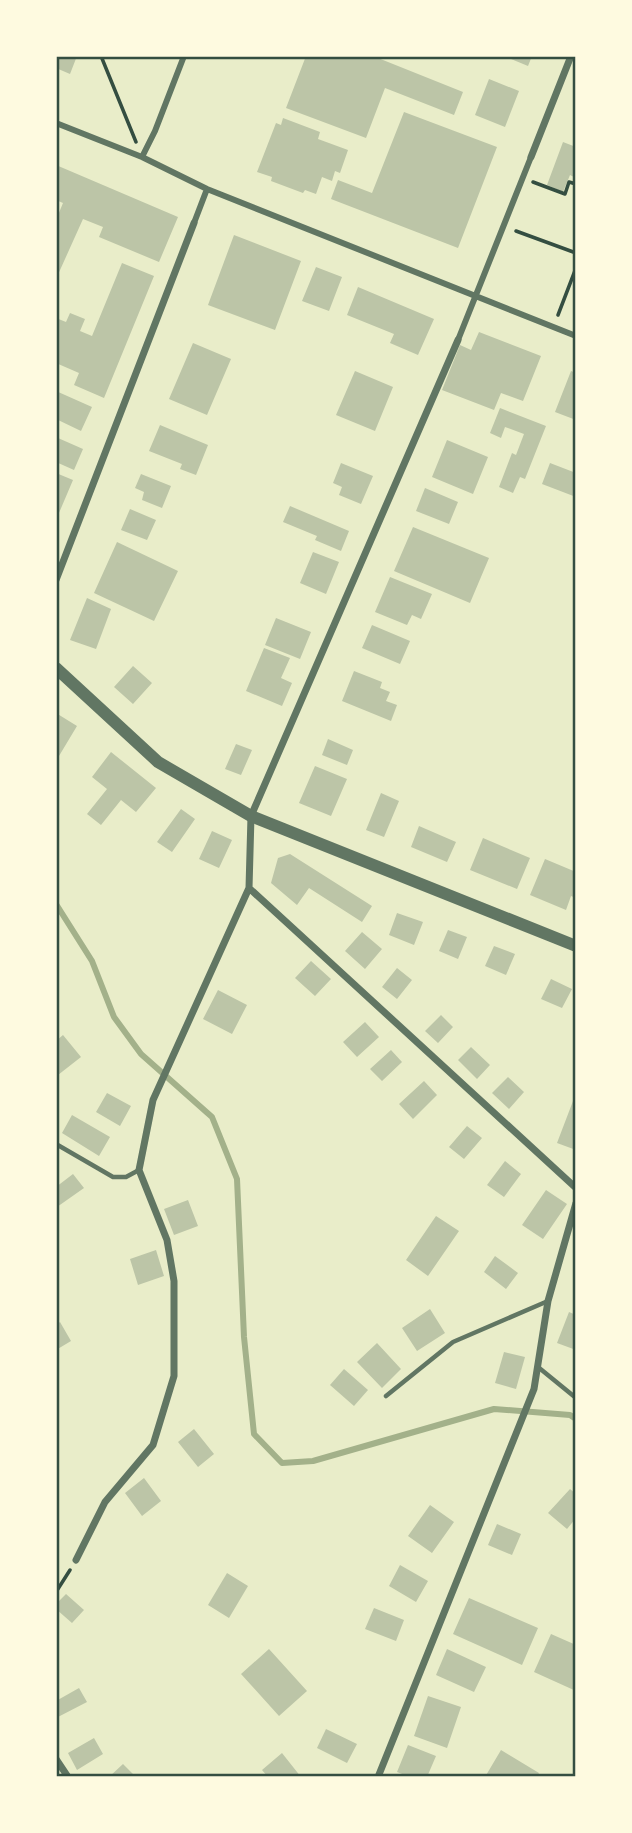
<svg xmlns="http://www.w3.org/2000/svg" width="632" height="1833" viewBox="0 0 632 1833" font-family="Helvetica,sans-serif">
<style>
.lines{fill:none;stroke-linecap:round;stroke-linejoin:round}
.stream{stroke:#a3b18a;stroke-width:6}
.building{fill:#bcc5a7}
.path{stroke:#344e41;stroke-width:3.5}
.service{stroke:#617663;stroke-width:4.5}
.pedestrian{stroke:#617663;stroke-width:6}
.minor{stroke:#617663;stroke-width:7}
.tertiary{stroke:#617663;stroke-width:12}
.neatline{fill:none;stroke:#344e41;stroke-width:2.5}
</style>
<rect width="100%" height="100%" fill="#e9edc9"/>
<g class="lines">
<!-- stream -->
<path class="stream" d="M56,904L92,961L114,1017L141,1054L212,1117L237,1179L244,1337L254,1434L282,1463L313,1461L494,1409L570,1415L576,1419"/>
</g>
<!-- building -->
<path class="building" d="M56,56H77L70,74L56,68Z
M373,56L463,92L454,115L385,88L366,138L286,108L306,56Z
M504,56H532L528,66Z
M489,79L519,91L505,127L475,115Z
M404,112L497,147L458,248L331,199L338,180L372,193Z
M283,118L320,132L318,139L348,150L340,173L335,171L332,181L322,177L316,194L305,190L303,193L271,181L272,177L257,172L276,123L281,125Z
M563,142L576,147V160L573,167L576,169V178L570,175L563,192L547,185Z
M56,165L178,217L159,262L99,237L103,227L83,219L56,279V220L63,203L56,200Z
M234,235L301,261L275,330L208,305Z
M122,263L154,276L104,398L74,385L79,373L56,363V318L66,322L70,313L85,319L80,331L92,336Z
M316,267L342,277L329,311L302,301Z
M358,287L434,319L418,355L390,343L394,334L347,315Z
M479,332L541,356L523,401L501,393L494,410L442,390L460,345L471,350Z
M193,343L231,359L207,415L169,399Z
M355,371L393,387L375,431L336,415Z
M571,371L576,373V420L555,412Z
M56,391L92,407L81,431L56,419Z
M500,408L546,426L525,479L520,477L513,493L499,487L512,453L516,455L524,434L505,427L501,438L490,433Z
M160,425L208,445L196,475L180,469L182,464L149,451Z
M58,438L83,449L74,470L56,462Z
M447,440L488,457L473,494L432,477Z
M341,463L373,476L361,504L339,495L342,487L333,483Z
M550,463L576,473V497L542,484Z
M56,473L73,480L56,520Z
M141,474L171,486L162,508L142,500L144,492L135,488Z
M425,488L458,502L449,524L416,511Z
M290,506L349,531L341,551L315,540L317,536L283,522Z
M130,509L156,520L147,540L121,530Z
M413,527L489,558L470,603L394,571Z
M117,542L178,571L154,621L94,593Z
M313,552L339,562L326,594L300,583Z
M390,577L432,594L421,619L412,615L407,625L375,612Z
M87,598L111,609L96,649L70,640Z
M276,618L311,632L300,659L265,645Z
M372,625L410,641L400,664L362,648Z
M264,648L290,658L281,678L292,683L282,706L246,691Z
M133,666L152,683L133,704L114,687Z
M354,671L382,682L380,688L390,692L386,701L397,705L391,721L342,701Z
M56,713L77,726L56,761Z
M328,739L353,750L347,765L322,755Z
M236,744L252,750L241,775L225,769Z
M111,752L156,788L136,812L121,800L101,825L87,814L107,789L92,777Z
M315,766L347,779L331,816L299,803Z
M381,793L399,801L384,837L366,830Z
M181,809L195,819L172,852L157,842Z
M419,826L456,842L447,862L411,847Z
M212,831L232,840L219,868L199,859Z
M483,838L530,858L517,889L470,870Z
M290,854L372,906L362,922L309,888L297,905L271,883L278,858Z
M545,859L576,872V898L571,896L566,910L530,895Z
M397,913L423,922L414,945L389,935Z
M448,930L467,937L458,959L439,951Z
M362,932L382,949L365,969L345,951Z
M494,946L515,954L506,975L485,966Z
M311,961L331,979L315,996L295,978Z
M397,968L412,980L397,999L382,987Z
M551,979L572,989L562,1008L541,999Z
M218,990L247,1005L232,1034L203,1019Z
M441,1015L453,1027L438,1043L425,1031Z
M365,1022L379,1037L357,1057L343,1042Z
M63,1035L81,1057L58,1075L56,1041Z
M471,1047L490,1065L477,1079L458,1060Z
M391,1050L402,1062L382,1081L370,1069Z
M508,1077L524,1092L509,1109L492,1093Z
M424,1081L437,1095L413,1119L399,1104Z
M107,1093L131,1106L120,1126L96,1112Z
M573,1101L576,1102V1150L557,1143Z
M72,1115L110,1137L99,1156L62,1133Z
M467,1126L482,1138L464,1159L449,1147Z
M505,1161L521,1174L504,1197L487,1185Z
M73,1174L84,1188L57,1207L56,1187Z
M546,1190L567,1204L543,1239L522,1225Z
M188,1200L198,1226L174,1235L164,1209Z
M436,1216L459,1231L428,1276L406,1260Z
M156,1250L164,1276L138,1285L130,1259Z
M495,1256L518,1273L506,1289L484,1272Z
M430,1309L445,1333L417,1351L402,1328Z
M569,1312L576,1315V1350L557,1343Z
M60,1322L71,1341L56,1350V1325Z
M377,1343L401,1369L382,1388L357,1362Z
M504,1352L525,1357L516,1389L495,1383Z
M344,1369L368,1390L354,1406L330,1385Z
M194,1429L214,1454L198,1467L178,1442Z
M144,1478L161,1501L142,1516L125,1493Z
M570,1489L576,1494V1518L567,1529L548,1513Z
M430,1505L454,1522L432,1553L408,1536Z
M497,1524L521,1534L512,1555L488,1545Z
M400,1565L428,1581L416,1602L389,1586Z
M227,1573L248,1586L229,1618L208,1605Z
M66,1594L84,1610L72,1623L56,1609V1604Z
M469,1598L538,1628L522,1665L453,1634Z
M374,1608L404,1620L396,1641L365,1629Z
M551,1634L576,1645V1691L534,1672Z
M269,1649L307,1691L279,1716L241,1674Z
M447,1649L486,1667L474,1692L436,1675Z
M79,1688L87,1702L56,1718V1701Z
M428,1696L461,1707L447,1748L414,1736Z
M326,1729L357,1744L347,1763L317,1748Z
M94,1738L103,1754L77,1770L68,1753Z
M408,1745L436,1756L427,1777H410L397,1772Z
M501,1750L539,1773L537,1777H485Z
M282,1753L301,1777H268L262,1770Z
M123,1764L136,1777H109Z"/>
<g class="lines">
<!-- path -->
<path class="path" d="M101,56L136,142
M533,182L565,194L569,182L576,184
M516,231L576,253
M558,315L576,268
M56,1592L70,1570"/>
<!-- service -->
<path class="service" d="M56,1144L113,1177H126L139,1170
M538,1367L576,1398
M386,1396L453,1342L548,1301"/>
<!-- pedestrian -->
<path class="pedestrian" d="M56,123L142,157L207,189L576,336
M142,157L155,131L184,56
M194,223L207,189
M458,340L531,157"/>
<!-- minor -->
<path class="minor" d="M531,157L571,56
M56,580L194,223
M249,888L576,1188
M76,1560L105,1502L153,1445L174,1376V1281L167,1240L139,1170L153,1100L249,888L251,816L458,340
M56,1759L68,1777
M378,1777L534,1389L548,1301L576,1203"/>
<!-- tertiary -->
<path class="tertiary" d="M56,668L158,762L251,816L576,946"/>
</g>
<!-- border -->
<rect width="632" height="1833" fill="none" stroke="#fefae0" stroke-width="116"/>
<rect x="58" y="58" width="516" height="1717" class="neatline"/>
</svg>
